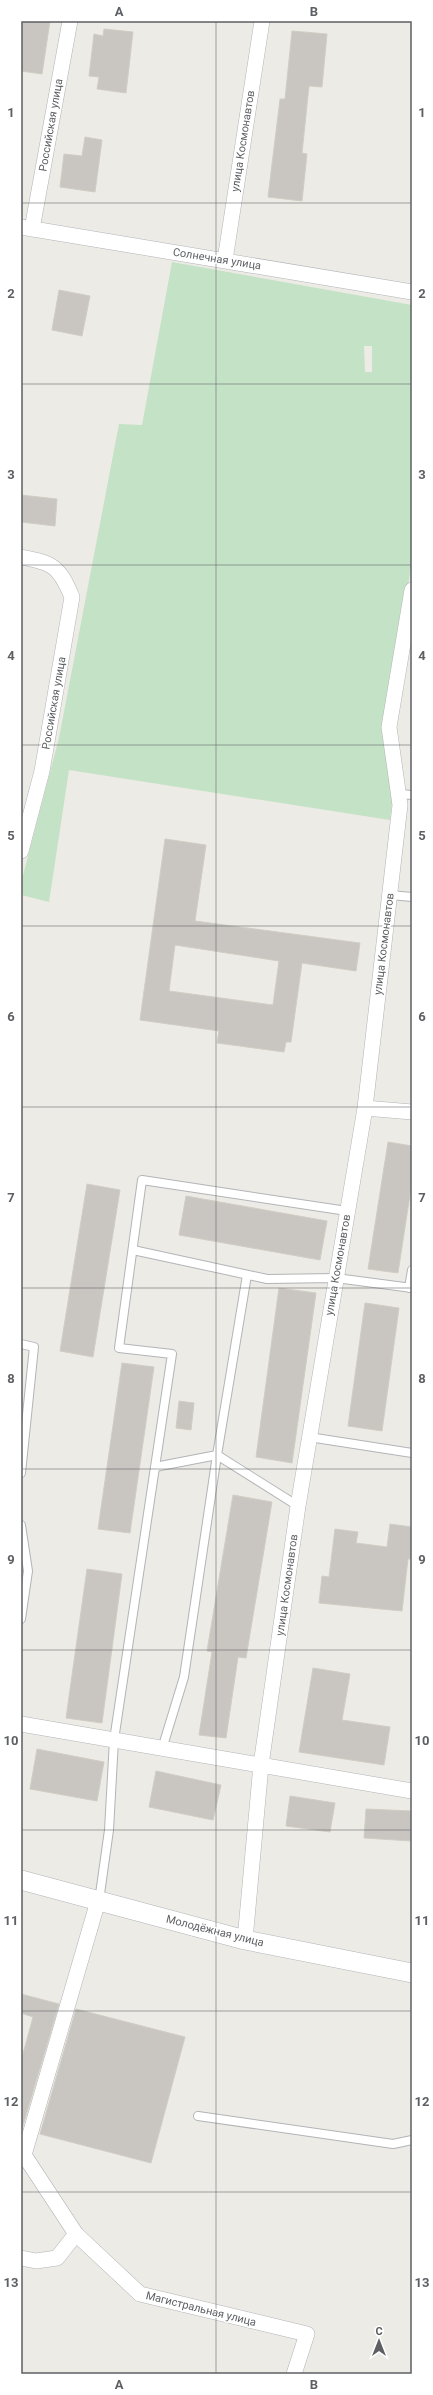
<svg xmlns="http://www.w3.org/2000/svg" width="433" height="2395" viewBox="0 0 433 2395" font-family="Roboto,sans-serif">
<style>
.green{fill:#c4e2c5;fill-rule:evenodd}
.building{fill:#c9c6c1;stroke:#d1cdc4;fill-rule:evenodd}
.lines{fill:none;stroke-linecap:round;stroke-linejoin:round}
.service-casing{stroke:#b2b4b8;stroke-width:10}
.minor-casing{stroke:#b2b4b8;stroke-width:16}
.tertiary-casing{stroke:#b2b4b8;stroke-width:20}
.service{stroke:#fff;stroke-width:8}
.minor{stroke:#fff;stroke-width:15}
.tertiary{stroke:#fff;stroke-width:19}
.grid{fill:none;stroke:#5d5f63;stroke-width:1;stroke-opacity:0.55}
.labels{text-anchor:middle;dominant-baseline:central;stroke-width:3;stroke-linejoin:round;paint-order:stroke}
.street-label{font-size:11px;fill:#5d5f63;stroke:#fff}
.neatline{fill:none;stroke:#5d5f63;stroke-width:1.5}
.grid-label{font-size:13px;text-anchor:middle;font-weight:bold;fill:#5d5f63}
</style>
<rect width="100%" height="100%" fill="#edebe5"/>
<!-- green -->
<path class="green" d="M172,262L412,305V560L386,728L393,794L390,820L69,770L49,902L21,895V883L59,738L119,424L142,425ZM364,346H372V372H365Z"/>
<!-- building -->
<path class="building" d="M21,21H50L42,74L21,71Z
M104,29L133,32L126,93L97,89L99,77L89,76L94,34L103,36Z
M292,31L327,34L322,87L309,86L302,153L307,154L302,201L268,197L280,99H285Z
M85,137L102,140L95,192L60,187L64,154L82,156Z
M59,290L90,296L82,336L52,330Z
M21,495L57,499L55,526L21,522Z
M165,839L206,845L195,921L360,943L356,971L302,963L291,1042H286L284,1052L217,1043L219,1031L140,1020ZM175,945L279,961L273,1005L169,991Z
M388,1142L412,1146V1182L398,1273L368,1269Z
M87,1184L120,1190L93,1357L60,1351Z
M186,1196L327,1221L320,1260L179,1235Z
M279,1288L316,1293L292,1463L256,1457Z
M365,1303L399,1308L382,1431L348,1426Z
M122,1363L154,1367L130,1533L98,1529Z
M179,1401L194,1403L191,1430L176,1428Z
M233,1495L272,1502L246,1658L238,1657L226,1738L199,1735L212,1652L207,1651Z
M390,1524L412,1527V1559H408L402,1611L319,1603L322,1576L329,1577L335,1529L358,1532L356,1543L387,1547Z
M87,1569L122,1574L102,1723L66,1718Z
M313,1668L350,1674L342,1720L390,1727L384,1765L299,1752Z
M37,1749L104,1762L97,1801L30,1789Z
M156,1771L221,1785L213,1820L149,1807Z
M290,1796L335,1803L330,1832L286,1826Z
M366,1809L412,1811V1841L364,1838Z
M21,1994L59,2004L22,2129L21,2061L33,2017L21,2013Z
M76,2009L185,2037L151,2163L40,2134Z"/>
<g class="lines">
<!-- service casing -->
<g class="service-casing">
<path id="service" d="M399,794L412,795
M390,895L412,897
M133,1250L267,1279L336,1278L412,1288
M409,1288L412,1270
M21,1344L34,1347L21,1473
M309,1437L412,1453
M155,1467L217,1455L298,1506
M21,1525L28,1571L21,1619
M162,1749L184,1677L217,1455L247,1275
M99,1901L109,1830L114,1740L172,1354L119,1348L142,1180L347,1211
M198,2116L393,2144L412,2140"/>
</g>
<!-- minor casing -->
<g class="minor-casing">
<path id="minor" d="M21,227L412,292
M32,229L70,21
M225,260L262,21
M21,557C53,563 59,566 72,597L42,771L21,851
M365,1108L412,1112
M21,1724L412,1791
M98,1901L24,2155L76,2234L140,2294L307,2334L294,2374
M245,1940L261,1765L298,1506L365,1108L400,805L389,727L412,590
M21,2258L36,2261L57,2258L76,2234"/>
</g>
<!-- tertiary casing -->
<g class="tertiary-casing">
<path id="tertiary" d="M21,1880L245,1940L412,1973"/>
</g>
<!-- service -->
<use href="#service" class="service"/>
<!-- minor -->
<use href="#minor" class="minor"/>
<!-- tertiary -->
<use href="#tertiary" class="tertiary"/>
</g>
<!-- grid -->
<path class="grid" d="M216,21V2374M21,203H412M21,384H412M21,565H412M21,745H412M21,926H412M21,1107H412M21,1288H412M21,1469H412M21,1650H412M21,1830H412M21,2011H412M21,2192H412"/>
<g class="labels">
<!-- street labels -->
<g class="street-label">
<text transform="translate(51 125) rotate(-80)">Российская улица</text>
<text transform="translate(243 141) rotate(-81)">улица Космонавтов</text>
<text transform="translate(217 259) rotate(9)">Солнечная улица</text>
<text transform="translate(54 703) rotate(-80)">Российская улица</text>
<text transform="translate(384 944) rotate(-83)">улица Космонавтов</text>
<text transform="translate(338 1265) rotate(-80)">улица Космонавтов</text>
<text transform="translate(287 1585) rotate(-82)">улица Космонавтов</text>
<text transform="translate(215 1931) rotate(14)">Молодёжная улица</text>
<text transform="translate(201 2309) rotate(14)">Магистральная улица</text>
</g>
</g>
<!-- border -->
<rect width="433" height="2395" fill="none" stroke="#ffffff" stroke-width="44"/>
<!-- north arrow -->
<g transform="translate(379 2341)" stroke="#ffffff" stroke-width="3" paint-order="stroke">
<path d="M0-3L7 15L0 10L-7 15Z" fill="#5d5f63"/>
<text y="-6" font-size="11" font-weight="bold" text-anchor="middle" fill="#5d5f63">С</text>
</g>
<rect x="22" y="22" width="389" height="2351" class="neatline"/>
<g class="grid-label">
<text x="119" y="16">A</text>
<text x="314" y="16">B</text>
<text x="11" y="117">1</text>
<text x="422" y="117">1</text>
<text x="11" y="298">2</text>
<text x="422" y="298">2</text>
<text x="11" y="479">3</text>
<text x="422" y="479">3</text>
<text x="11" y="660">4</text>
<text x="422" y="660">4</text>
<text x="11" y="840">5</text>
<text x="422" y="840">5</text>
<text x="11" y="1021">6</text>
<text x="422" y="1021">6</text>
<text x="11" y="1202">7</text>
<text x="422" y="1202">7</text>
<text x="11" y="1383">8</text>
<text x="422" y="1383">8</text>
<text x="11" y="1564">9</text>
<text x="422" y="1564">9</text>
<text x="11" y="1745">10</text>
<text x="422" y="1745">10</text>
<text x="11" y="1925">11</text>
<text x="422" y="1925">11</text>
<text x="11" y="2106">12</text>
<text x="422" y="2106">12</text>
<text x="11" y="2287">13</text>
<text x="422" y="2287">13</text>
<text x="119" y="2389">A</text>
<text x="314" y="2389">B</text>
</g>
</svg>
